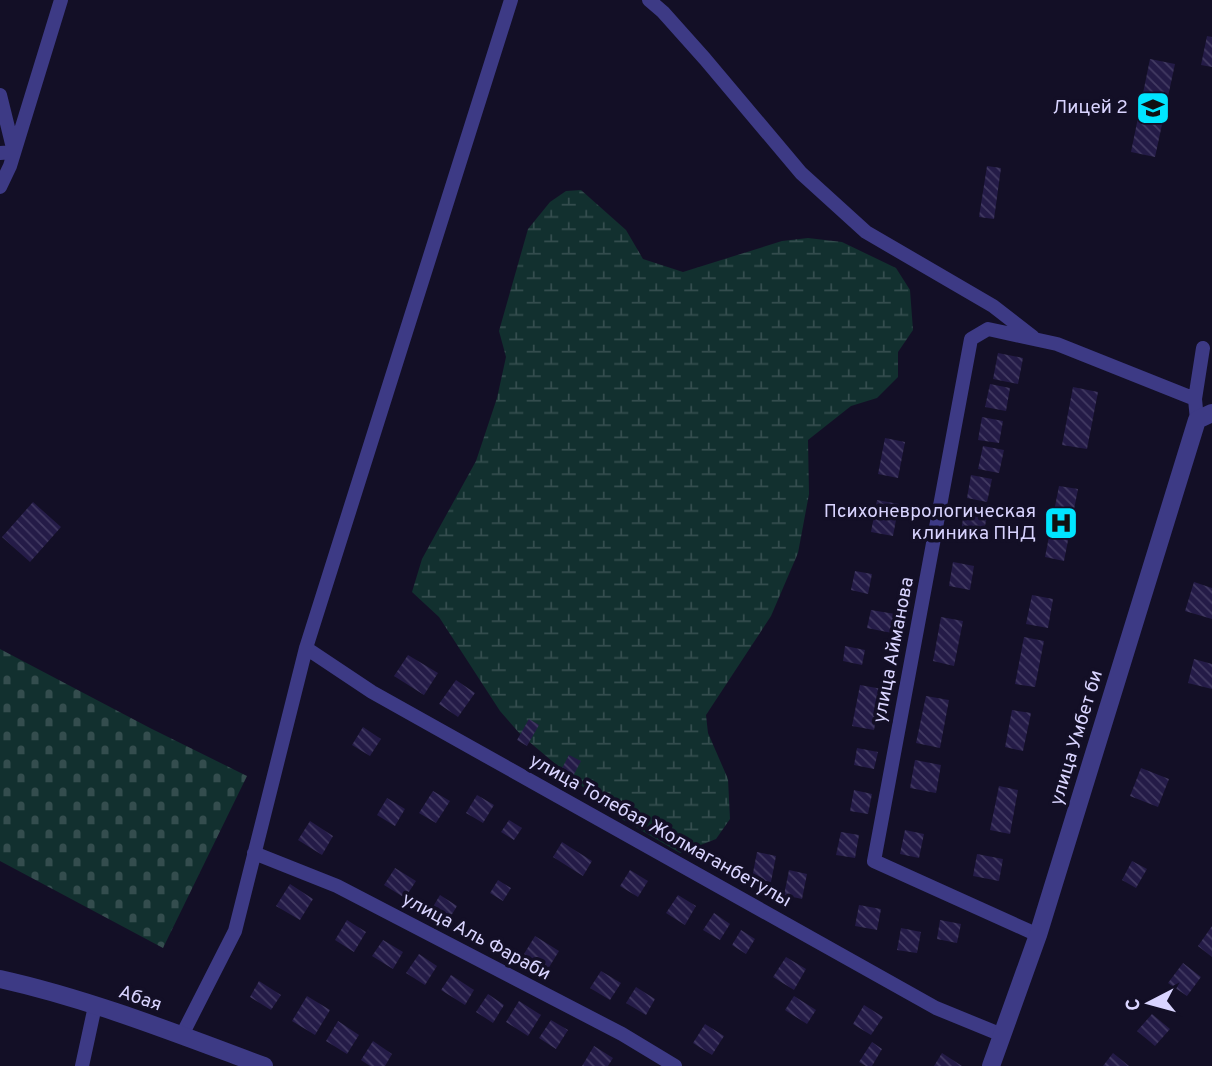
<svg xmlns="http://www.w3.org/2000/svg" width="1212" height="1066" viewBox="0 0 1212 1066" font-family="Overpass,sans-serif">
<style>
.wetland{fill:url(#wetland-marsh)}
.cemetery{fill:url(#cemetery-stones)}
.building{fill:url(#building-back-hatch)}
.lines{fill:none;stroke-linecap:round;stroke-linejoin:round}
.minor{stroke:#3d3a85;stroke-width:14}
.tertiary{stroke:#3d3a85;stroke-width:18}
.labels{text-anchor:middle;dominant-baseline:central;stroke-width:7;stroke-linejoin:round;paint-order:stroke}
.poi-label{font-size:19px;fill:#d9d4ff;stroke:#130f26;text-anchor:end}
.street-label{font-size:19px;fill:#d9d4ff;stroke:#130f26}
</style>
<defs>
<pattern id="wetland-marsh" width="20" height="14" patternUnits="userSpaceOnUse" patternTransform="scale(1.75)"><rect width="20" height="14" fill="#12302f"/><path d="M1 5h8M5 5V1M11 12h8M15 12V8" fill="none" stroke="#344d4e"/></pattern>
<pattern id="cemetery-stones" width="16" height="16" patternUnits="userSpaceOnUse" patternTransform="scale(1.75)"><rect width="16" height="16" fill="#12302f"/><path d="M2 7V4a2 2 0 0 1 4 0v3zM10 15v-3a2 2 0 0 1 4 0v3z" fill="#344d4e"/></pattern>
<pattern id="building-back-hatch" width="6" height="6" patternUnits="userSpaceOnUse" patternTransform="scale(1.75)"><rect width="6" height="6" fill="#241b47"/><path d="M-1 5l2 2M0 0l6 6M5-1l2 2" fill="none" stroke="#433b63"/></pattern>
</defs>
<rect width="100%" height="100%" fill="#130f26"/>
<!-- wetland -->
<path class="wetland" d="M581,190L626,230L643,259L683,272L782,241L808,238L842,242L896,268L910,290L913,330L898,352V377L877,398L851,406L808,440L809,494L798,553L771,616L706,715L708,733L728,779L730,819L716,839L680,853L620,818L521,735L500,711L439,617L412,592L422,559L476,461L497,398L506,357L499,331L528,229L550,202L566,191Z"/>
<!-- cemetery -->
<path class="cemetery" d="M0,649L150,728L247,776L163,948L0,861Z"/>
<!-- building -->
<path class="building" d="M1207,36L1212,37V67L1201,65Z
M1150,59L1175,64L1155,157L1131,152Z
M987,166L1001,168L994,219L979,217Z
M998,353L1023,358L1018,384L993,379Z
M990,384L1010,388L1006,411L985,407Z
M1073,387L1098,392L1087,449L1062,445Z
M982,417L1003,421L999,443L978,440Z
M885,438L905,442L898,478L878,474Z
M983,446L1004,450L999,473L978,469Z
M971,475L992,479L987,502L967,498Z
M1059,486L1078,489L1064,561L1045,557Z
M877,500L899,504L893,536L871,532Z
M33,502L61,527L30,562L2,537Z
M965,508L988,512L983,535L961,530Z
M953,562L974,566L970,590L949,586Z
M855,571L872,574L868,594L851,590Z
M1194,582L1212,588V619L1185,611Z
M1032,595L1053,599L1048,628L1026,624Z
M871,610L895,614L892,633L867,628Z
M941,617L963,621L954,666L933,661Z
M1024,637L1044,641L1035,687L1015,684Z
M845,646L865,650L862,665L843,661Z
M408,655L438,673L424,695L394,676Z
M1194,659L1212,664V689L1188,683Z
M456,680L475,693L458,717L439,704Z
M860,685L882,689L874,730L852,726Z
M926,696L949,700L940,748L916,743Z
M1012,710L1031,713L1023,751L1005,747Z
M529,719L539,725L527,746L517,740Z
M363,727L381,739L370,756L352,745Z
M857,748L878,752L874,769L854,765Z
M569,755L581,761L571,780L559,774Z
M915,760L941,765L936,793L910,788Z
M1141,768L1169,779L1158,807L1130,796Z
M999,786L1018,790L1010,834L990,830Z
M854,790L872,794L868,814L850,811Z
M433,791L450,801L436,823L419,813Z
M477,795L494,805L483,823L466,813Z
M387,798L405,809L395,826L377,815Z
M509,820L522,828L514,840L501,832Z
M310,821L333,836L322,855L298,840Z
M905,830L924,834L919,858L900,854Z
M841,832L859,835L855,858L836,855Z
M562,842L592,861L583,876L553,857Z
M757,852L776,856L771,882L752,878Z
M977,854L1003,859L999,881L973,876Z
M1132,861L1147,869L1136,888L1122,880Z
M395,868L416,881L405,898L384,885Z
M630,870L648,881L638,897L620,886Z
M789,870L807,874L802,899L784,895Z
M498,880L511,888L503,901L490,893Z
M290,884L313,899L300,920L276,906Z
M440,895L457,906L448,921L431,910Z
M678,895L696,906L685,925L666,913Z
M859,905L881,909L877,930L855,926Z
M714,913L730,924L720,940L703,930Z
M347,920L366,932L354,952L335,940Z
M940,920L961,924L957,943L937,939Z
M1212,926V957L1198,946Z
M901,928L921,932L917,953L897,950Z
M741,930L755,939L746,954L732,945Z
M535,936L559,951L548,969L524,954Z
M383,940L403,952L393,969L372,956Z
M419,954L437,966L425,985L406,973Z
M786,957L806,969L794,990L773,977Z
M1183,963L1201,977L1187,996L1168,983Z
M601,971L621,983L610,1000L590,988Z
M451,975L474,990L465,1005L441,990Z
M259,981L281,995L271,1010L250,997Z
M636,987L655,999L646,1015L626,1003Z
M488,994L504,1005L493,1023L476,1012Z
M307,996L330,1010L315,1035L292,1021Z
M794,996L816,1010L807,1024L785,1010Z
M519,1001L541,1015L528,1036L506,1022Z
M864,1005L883,1017L871,1035L853,1024Z
M1152,1014L1170,1029L1155,1046L1137,1031Z
M551,1020L568,1030L556,1049L539,1038Z
M338,1021L359,1035L347,1054L326,1041Z
M705,1024L724,1036L712,1055L693,1043Z
M373,1041L392,1054L385,1066H370L361,1060Z
M872,1042L882,1049L872,1066H866L859,1062Z
M594,1046L613,1058L608,1066H582Z
M942,1053L962,1066H934Z
M1113,1053L1129,1066H1103Z"/>
<g class="lines">
<!-- minor -->
<path class="minor" d="M649,0L663,12L705,59L801,173L866,232L993,306L1033,337
M0,95L14,152L0,153
M0,187L10,166L61,0
M1197,420L1195,399L1203,348
M306,648L372,692L936,1008L1002,1035
M254,853L337,886L622,1034L675,1066
M1038,935L874,861L971,339L988,329L1057,344L1195,399
M182,1035L235,931L306,648L511,0
M82,1066L95,1006"/>
<!-- tertiary -->
<path class="tertiary" d="M0,979C90,999 178,1034 264,1066
M991,1066L1038,935L1197,420L1212,413"/>
</g>
<!-- icons -->
<defs>
<g id="school-square" transform="scale(1.75)"><rect x="-9" y="-9" width="18" height="18" rx="4" fill="#00e5ff" stroke="#130f26"/><path d="M0-5L7-2L0 1L-7-2ZM-4 1L0 2.5L4 1V4Q0 6-4 4Z" fill="#111"/></g>
<g id="hospital-square" transform="scale(1.75)"><rect x="-9" y="-9" width="18" height="18" rx="4" fill="#00e5ff" stroke="#130f26"/><path d="M-5-5h3v3.5h4V-5h3V5h-3V1.5h-4V5h-3Z" fill="#111"/></g>
</defs>
<g fill-rule="evenodd">
<use href="#school-square" x="1153" y="108"/>
<use href="#hospital-square" x="1061" y="523"/>
</g>
<g class="labels">
<!-- poi labels -->
<g class="poi-label">
<text x="1128" y="108">Лицей 2</text>
<text x="1036" y="512">Психоневрологическая<tspan x="1036" dy="22">клиника ПНД</tspan></text>
</g>
<!-- street labels -->
<g class="street-label">
<text transform="translate(894 650) rotate(-79)">улица Айманова</text>
<text transform="translate(1077 738) rotate(-73)">улица Умбет би</text>
<text transform="translate(660 831) rotate(29)">улица Толебая Жолмаганбетулы</text>
<text transform="translate(476 937) rotate(28)">улица Аль Фараби</text>
<text transform="translate(140 999) rotate(19)">Абая</text>
</g>
</g>
<!-- north arrow -->
<g transform="translate(1149 1003) rotate(264)" stroke="#130f26" stroke-width="5" paint-order="stroke">
<path d="M0-5L12 26L0 18L-12 26Z" fill="#d9d4ff"/>
<text y="-10" font-size="19" font-weight="bold" text-anchor="middle" fill="#d9d4ff">С</text>
</g>
</svg>
